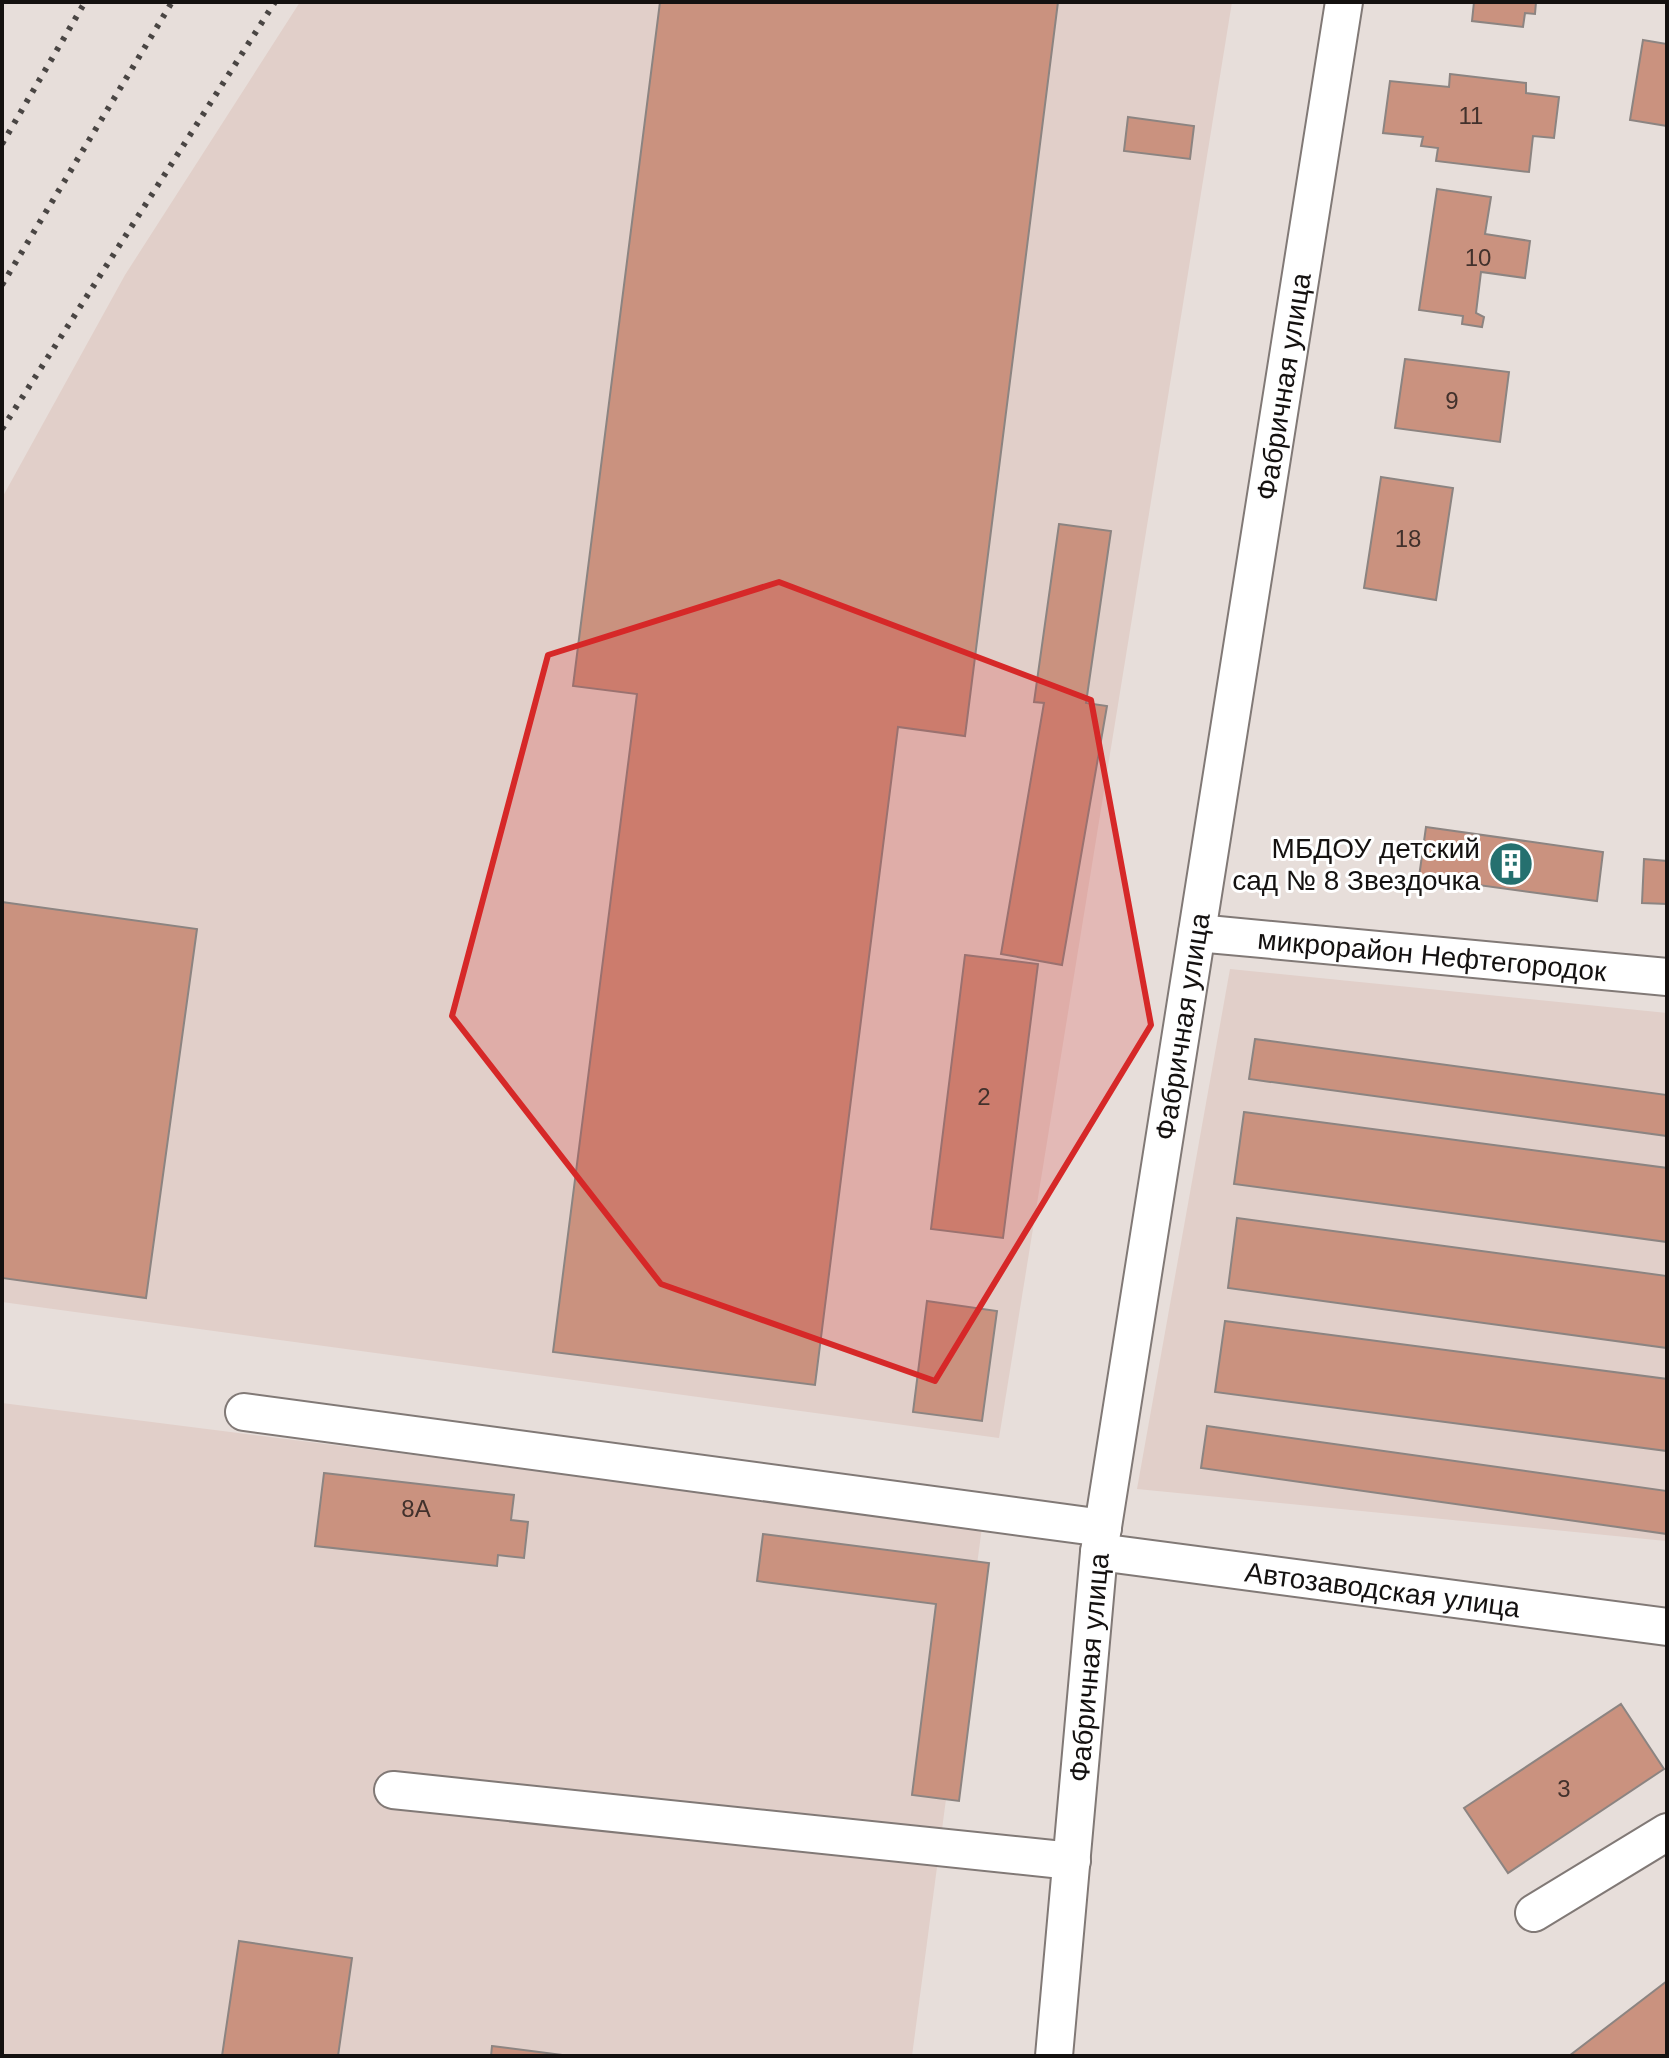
<svg xmlns="http://www.w3.org/2000/svg" width="1669" height="2058" viewBox="0 0 1669 2058" font-family="Helvetica,sans-serif">
<style>
.built{fill:#e1cfc9}
.building{fill:#ca927f;stroke:#8c8481;stroke-width:2}
.lines{fill:none;stroke-linecap:round;stroke-linejoin:round}
.minor-casing{stroke:#817976;stroke-width:40}
.minor{stroke:#fff;stroke-width:36}
.rail{stroke:#494543;stroke-width:6;stroke-dasharray:4 8;stroke-linecap:butt}
.marked{fill:#d62828;fill-opacity:0.2;stroke:#d62828;stroke-width:6;stroke-linejoin:round}
.labels{text-anchor:middle;dominant-baseline:central;stroke-width:6;stroke-linejoin:round;paint-order:stroke}
.number-label{font-size:24px;fill:#42312c}
.street-label{font-size:28px;fill:#141110;stroke:#fff}
.poi-label{font-size:28px;fill:#141110;stroke:#fff;text-anchor:end}
</style>
<rect width="100%" height="100%" fill="#e7deda"/>
<!-- built -->
<path class="built" d="M300,2H1232L999,1438L2,1302V498L125,275Z
M1230,969L1667,1013L1666,1541L1137,1489Z
M2,1403L982,1527L912,2056H2Z"/>
<!-- building -->
<path class="building" d="M660,2H1058L965,736L898,727L815,1385L553,1352L637,694L573,686Z
M1474,2H1536L1535,14L1525,13L1523,27L1472,21Z
M1643,40L1667,44V126L1630,120Z
M1450,74L1526,83V93L1559,97L1554,138L1533,136L1529,172L1436,161L1438,148L1421,146L1423,137L1383,133L1390,81L1449,87Z
M1128,117L1194,126L1190,159L1124,151Z
M1437,189L1491,197L1485,234L1530,241L1525,278L1481,272L1476,313L1484,317L1482,327L1462,324L1463,316L1419,310Z
M1405,359L1509,372L1500,442L1395,428Z
M1381,477L1453,488L1436,600L1364,588Z
M1059,524L1111,531L1086,703L1107,706L1062,965L1001,954L1044,703L1034,702Z
M1426,827L1603,852L1597,901L1419,877Z
M1644,859L1667,861V904L1642,903Z
M2,902L197,929L146,1298L2,1278Z
M965,955L1038,964L1003,1238L931,1229Z
M1255,1039L1667,1095V1136L1249,1079Z
M1244,1112L1667,1168V1242L1234,1184Z
M1237,1218L1667,1276V1348L1228,1288Z
M927,1301L997,1311L982,1421L913,1412Z
M1225,1321L1667,1379V1451L1215,1392Z
M1207,1426L1667,1491V1534L1201,1468Z
M324,1473L514,1495L511,1520L528,1522L524,1558L498,1555L497,1566L315,1546Z
M763,1534L989,1563L959,1801L912,1795L936,1604L757,1581Z
M1621,1704L1664,1769L1508,1873L1464,1808Z
M239,1941L352,1958L338,2056H222Z
M1667,1981V2056H1569Z
M492,2046L570,2056H491Z"/>
<g class="lines">
<!-- minor casing -->
<g class="minor-casing">
<g id="minor">
<path id="s1" d="M1197,933L1667,977"/>
<path d="M244,1412L1103,1528"/>
<path id="s2" d="M1099,1552L1667,1627"/>
<path d="M393,1790L1072,1861"/>
<path d="M1534,1913L1667,1832"/>
<path id="s3" d="M1054,2056L1099,1552L1344,2"/>
</g>
</g>
<!-- minor -->
<use href="#minor" class="minor"/>
<!-- rail -->
<path class="rail" d="M2,144L85,2
M2,285L172,2
M2,429L275,2"/>
</g>
<!-- marked area -->
<path class="marked" d="M779,582L1091,700L1151,1025L935,1381L661,1284L452,1016L548,655Z"/>
<!-- icons -->
<defs>
<g id="building-disc" transform="scale(2.3)"><circle r="9.5" fill="#25706f" stroke="#fff"/><path d="M-4-6H4V6H1V3H-1V6H-4ZM-2.5-4.3h1.7v1.8h-1.7ZM.8-4.3h1.7v1.8H.8ZM-2.5-1h1.7V.8h-1.7ZM.8-1h1.7V.8H.8Z" fill="#fff"/></g>
</defs>
<g fill-rule="evenodd">
<use href="#building-disc" x="1511" y="864"/>
</g>
<g class="labels">
<!-- number labels -->
<g class="number-label">
<text x="1471" y="115">11</text>
<text x="1478" y="257">10</text>
<text x="1452" y="400">9</text>
<text x="1408" y="538">18</text>
<text x="984" y="1096">2</text>
<text x="416" y="1508">8А</text>
<text x="1564" y="1788">3</text>
</g>
<!-- street labels -->
<g class="street-label">
<text stroke="none"><textPath href="#s3" startOffset="1686">Фабричная улица</textPath></text>
<text stroke="none"><textPath href="#s1" startOffset="236">микрорайон Нефтегородок</textPath></text>
<text stroke="none"><textPath href="#s3" startOffset="1038">Фабричная улица</textPath></text>
<text stroke="none"><textPath href="#s2" startOffset="286">Автозаводская улица</textPath></text>
<text stroke="none"><textPath href="#s3" startOffset="390">Фабричная улица</textPath></text>
</g>
<!-- poi labels -->
<g class="poi-label">
<text x="1480" y="848">МБДОУ детский<tspan x="1480" dy="32">сад № 8 Звездочка</tspan></text>
</g>
</g>
<!-- border -->
<rect width="1669" height="2058" fill="none" stroke="#141110" stroke-width="8"/>
</svg>
